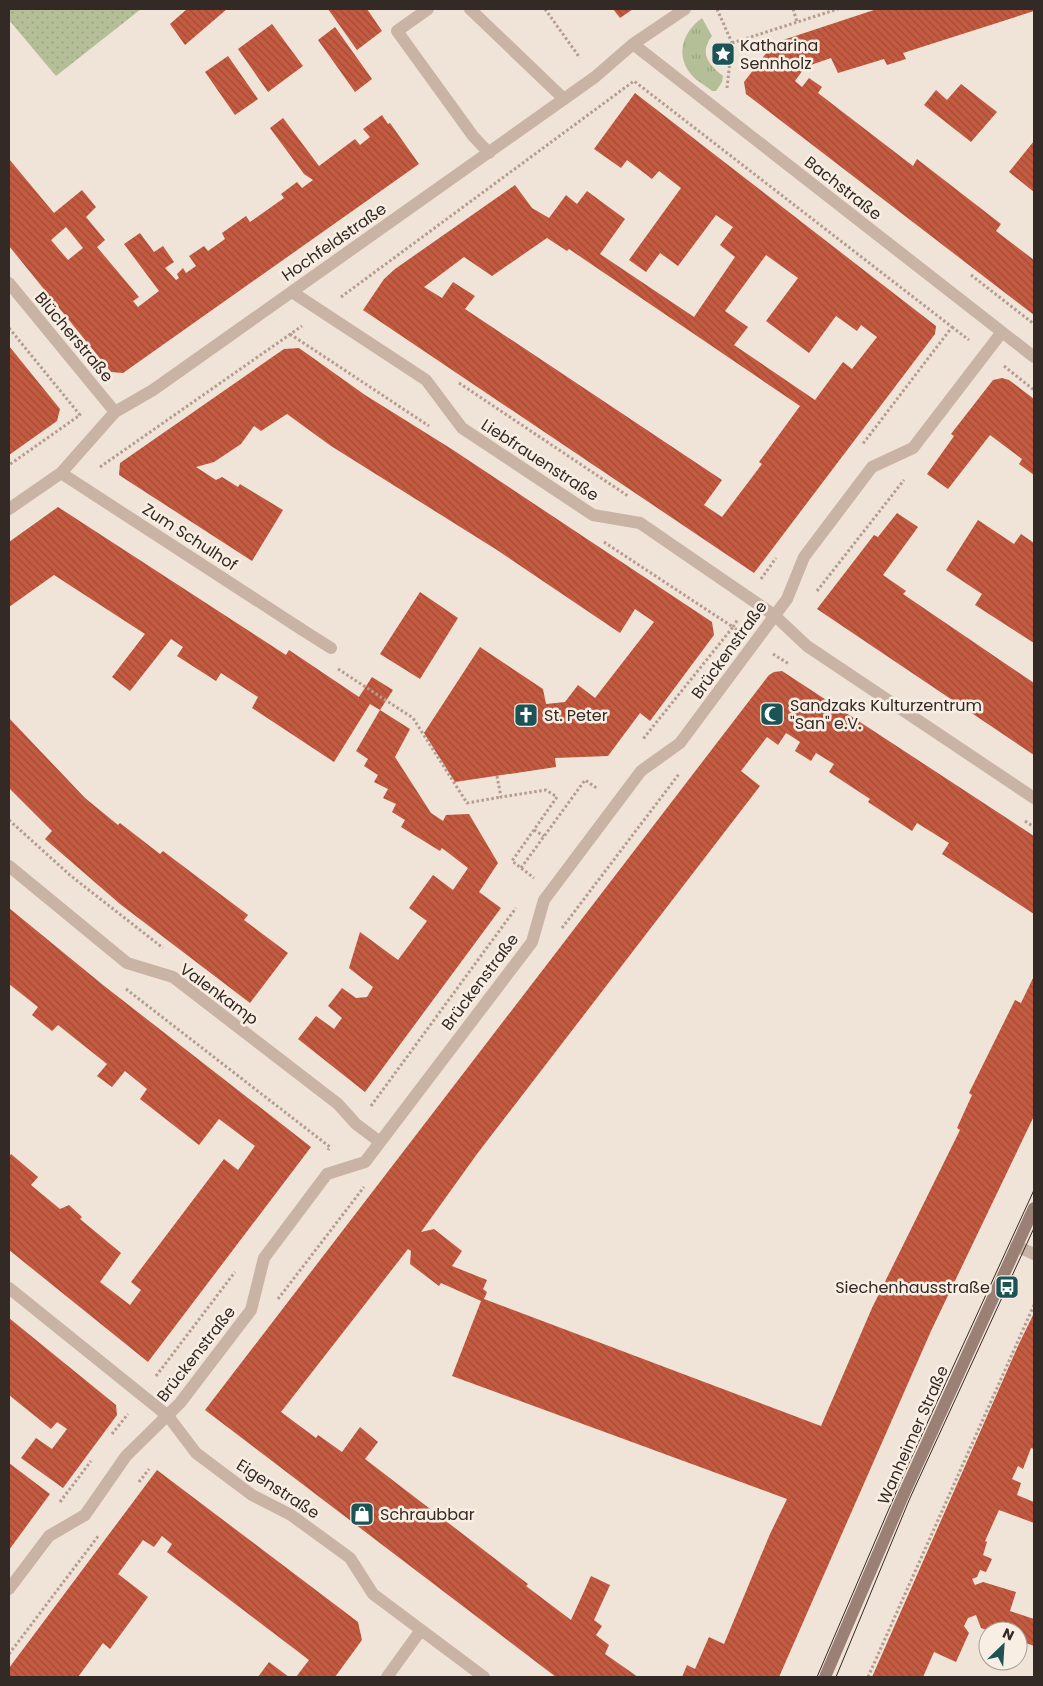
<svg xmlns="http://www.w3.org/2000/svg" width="1043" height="1686" viewBox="0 0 1043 1686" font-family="Poppins,sans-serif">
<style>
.grass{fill:url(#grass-tufts)}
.park{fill:url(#park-dots)}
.building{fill:url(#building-back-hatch);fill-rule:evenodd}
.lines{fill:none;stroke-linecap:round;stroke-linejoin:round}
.path{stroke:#b49c8e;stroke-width:3;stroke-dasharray:2.5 2.5;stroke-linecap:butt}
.lane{stroke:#c8b3a4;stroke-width:12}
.street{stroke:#c8b3a4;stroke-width:12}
.secondary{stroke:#9b8175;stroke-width:12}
.tram{stroke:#332925;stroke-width:1}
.labels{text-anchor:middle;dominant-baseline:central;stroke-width:5;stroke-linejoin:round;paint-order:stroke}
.poi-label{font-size:16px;fill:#332925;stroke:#f8eee3;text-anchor:start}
.street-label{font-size:16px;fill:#332925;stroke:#f8eee3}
</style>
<defs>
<pattern id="grass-tufts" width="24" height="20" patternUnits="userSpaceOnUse" patternTransform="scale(1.25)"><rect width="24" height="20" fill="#b4bf98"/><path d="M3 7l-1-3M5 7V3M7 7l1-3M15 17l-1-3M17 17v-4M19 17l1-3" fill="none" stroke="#9ba483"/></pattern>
<pattern id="park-dots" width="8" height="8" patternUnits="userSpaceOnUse" patternTransform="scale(1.25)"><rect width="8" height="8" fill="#b4bf98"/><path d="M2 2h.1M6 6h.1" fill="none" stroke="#9ba483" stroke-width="1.8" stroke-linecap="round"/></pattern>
<pattern id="building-back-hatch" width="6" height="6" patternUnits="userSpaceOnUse" patternTransform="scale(1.25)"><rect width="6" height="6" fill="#c45b41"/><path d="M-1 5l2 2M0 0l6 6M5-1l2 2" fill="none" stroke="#a04b36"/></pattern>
</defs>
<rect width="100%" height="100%" fill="#f0e3d7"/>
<!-- grass -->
<path class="grass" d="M702,18L712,36C699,53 708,64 723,76L722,82L716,91H712C705,85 695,80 690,73C675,53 684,31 702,18Z"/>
<!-- park -->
<path class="park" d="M9,9H141L56,76L9,20Z"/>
<!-- building -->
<path class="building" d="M187,9H227L185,45L170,24Z
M328,9H367L382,31L357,50Z
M613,9H633L620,18Z
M877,9H1034V11L903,53L906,59L887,65L884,59L838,73L831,58L805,67L795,81L802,87L809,78L822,87L818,93L913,166L917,159L1001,224L996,231L1034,260V315L746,94L744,82L774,43Z
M272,24L303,66L268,92L238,49Z
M335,27L372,79L355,92L318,40Z
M228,56L258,99L235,115L205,72Z
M961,84L997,112L971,142L924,105L936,90L947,100Z
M635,93L936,326L935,334L754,573L363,310L384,279L395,269L515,185L532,208L549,218L566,195L577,204L587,191L625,219L600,254L694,317L735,257L720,245L733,227L716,215L678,266L660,253L646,272L629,260L681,188L659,171L652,179L627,160L621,168L594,149ZM547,238L567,251L569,249L800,406L759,462L762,464L722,517L704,505L722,480L465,309L475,296L453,282L442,298L424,287L464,257L492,276ZM766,255L798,278L766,321L809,353L836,316L857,331L861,325L877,337L852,369L843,362L815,400L734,345L748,327L725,311Z
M382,115L388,124L390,123L419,164L123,373L111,372L9,246V159L54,213L82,190L96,207L86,217L105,240L97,247L139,297L133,301L138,307L159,291L124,244L140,233L154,252L163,246L174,262L165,268L176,280L179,278L177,274L183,268L186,273L196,266L189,256L204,246L208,251L225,239L222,233L246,216L250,222L284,198L281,194L297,182L302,188L313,180L304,174L270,128L283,118L319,166L355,139L360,145L370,137L363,129ZM66,227L83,248L68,260L51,240Z
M1034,141V192L1009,172Z
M9,346L60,409L57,421L9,455Z
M299,348L365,395L450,448L712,622L714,635L650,721L640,713L608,756L555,758L556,767L455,782L424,733L480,647L543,689L546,704L565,702L578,685L595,698L654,622L635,609L620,633L497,550L331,446L287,414L261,431L254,426L241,444L214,462L196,467L216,480L222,477L238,487L240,484L283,510L252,561L119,475L120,463L284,349Z
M1002,378L1009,380L1034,399V475L1019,464L1022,459L990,435L948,489L927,474L954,436L951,434L993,380Z
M58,507L286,655L289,650L359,697L372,677L393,690L380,710L370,704L334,762L252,708L258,697L221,673L216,681L177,656L183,647L171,639L130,691L112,677L145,634L54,575L9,607V542Z
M897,513L918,527L883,575L906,591L903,594L1034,683V755L817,609L874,535L878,537Z
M978,520L1014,544L1021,534L1034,543V643L975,605L982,594L946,570Z
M420,592L458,618L420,679L380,654Z
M782,671L1034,836V914L942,854L949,843L917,823L912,831L868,802L870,799L829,772L834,764L816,753L811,761L795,751L800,742L791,736L786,733L778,745L767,737L741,771L760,786L477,1154L421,1232L434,1229L462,1251L452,1266L487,1280L483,1289L487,1292L484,1299L821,1426L872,1308L960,1130L957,1128L972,1095L969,1093L1015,1000L1021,1003L1034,976V1116L931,1331L779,1677H682L687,1665L695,1669L709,1637L724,1644L770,1534L787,1499L452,1376L481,1301L441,1283L439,1286L410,1264L411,1251L408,1249L281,1412L316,1438L318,1435L342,1452L360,1427L378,1442L365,1459L528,1584L526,1586L571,1620L591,1576L610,1585L594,1620L602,1626L596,1635L609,1645L605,1654L638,1677H556L205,1410L769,675L774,672Z
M380,710L410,729L395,757L431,813L443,821L446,815L469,814L498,863L479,892L501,908L365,1092L298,1039L316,1016L334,1029L342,1018L328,1006L342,988L356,998L367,997L373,987L349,968L360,932L398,960L427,921L409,908L433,875L453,890L468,868L442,848L440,851L401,827L405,820L392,812L396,804L383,798L388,789L374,782L378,775L364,766L368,759L356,751Z
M9,718L85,798L118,825L120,823L160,854L163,851L248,915L244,920L288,953L250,1003L120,904L45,839L52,831L9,788Z
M9,908L103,985L311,1147L148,1362L9,1250V1157L11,1154L38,1177L31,1185L60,1209L69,1205L82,1217L80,1219L121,1253L100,1282L130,1305L141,1290L131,1282L224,1159L238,1170L255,1146L219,1119L199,1145L140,1099L147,1089L125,1071L112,1087L97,1076L107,1064L58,1025L52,1031L32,1015L38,1007L9,984Z
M1034,1313V1449L1031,1448L1023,1469L1018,1466L1012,1479L1021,1483L1017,1495L1034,1502V1523L999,1510L985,1541L987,1542L983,1555L992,1559L986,1572L980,1570L977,1577L972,1579L975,1585L983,1582L1016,1592L1010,1611L1034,1619V1646L1018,1640V1631H990L981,1628L976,1615L968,1618L964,1626L969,1633L956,1662L934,1652L923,1677H872L1018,1346Z
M9,1318L116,1405L117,1415L63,1488L21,1458L36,1438L52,1449L67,1429L57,1422L51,1429L9,1395Z
M9,1463L50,1494L9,1550Z
M157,1470L358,1622L362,1640L335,1677H296L309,1660L167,1552L172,1544L162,1536L154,1547L143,1540L118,1574L148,1597L110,1649L103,1643L78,1677H9V1668Z
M269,1662L289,1677H258Z"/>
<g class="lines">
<!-- path -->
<path class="path" d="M545,9L580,58
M717,9L732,43L727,88
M793,9L797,22
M732,43L838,9
M971,275L1034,324
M341,297L634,81L952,327L862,445
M952,327L969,340
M9,328L80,415L9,465
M290,334L429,426
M1004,366L1034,390
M459,383L628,496
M100,467L302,326
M604,542L733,627L643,739
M761,579L776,558
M817,591L904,480
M737,630L733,627L738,619
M773,654L789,664
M338,669L413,718L467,803L501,797
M497,776L501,797L546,790L557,797L512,861L534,878
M9,820L71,876L163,948
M1025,821L1034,827
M534,830L544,836
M521,868L585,780L598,789
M562,928L679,774
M126,989L330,1147L328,1150
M371,1106L516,908
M278,1299L364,1187
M156,1376L235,1272
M112,1434L128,1414
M139,1482L149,1469
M60,1502L91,1461
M9,1654L99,1535
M868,1677L1034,1305"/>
<!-- lane -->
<path class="lane" d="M428,9L397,31L473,136L489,153
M470,9L564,99
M301,629L331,648"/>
<!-- street -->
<path class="street" d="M633,44L1034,357
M9,283L115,412
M292,292L426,380L462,428L593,515L640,523L774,615L807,646L1034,798
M61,473L301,629
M9,509L61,473L115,412L153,390L564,99L595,77L633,44L685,9
M9,866L127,963L173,977L338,1104L356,1124L380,1142
M1016,1246L1034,1254
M9,1288L168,1416L196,1453L252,1495L291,1515L350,1558L373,1594L484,1677
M9,1589L49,1536L85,1515L126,1456L180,1403L251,1310L264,1258L327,1174L365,1162L532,942L544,900L641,771L680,743L787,599L804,557L872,467L913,448L1002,332
M387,1677L421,1630"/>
<!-- secondary -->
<path class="secondary" d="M825,1677L902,1498L1034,1208"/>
<!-- tram -->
<path class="tram" d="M817,1677L903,1476L1034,1190
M836,1677L910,1498L1034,1228"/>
</g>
<!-- icons -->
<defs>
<g id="sight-square" transform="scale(1.25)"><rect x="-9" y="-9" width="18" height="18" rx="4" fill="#1c5354" stroke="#f8eee3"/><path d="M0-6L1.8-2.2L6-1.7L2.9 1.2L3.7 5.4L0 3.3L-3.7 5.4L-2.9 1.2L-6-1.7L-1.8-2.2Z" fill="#fff"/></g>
<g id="mosque-square" transform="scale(1.25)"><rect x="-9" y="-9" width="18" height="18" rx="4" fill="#1c5354" stroke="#f8eee3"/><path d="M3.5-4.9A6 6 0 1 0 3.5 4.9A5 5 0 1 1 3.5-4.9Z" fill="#fff"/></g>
<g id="church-square" transform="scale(1.25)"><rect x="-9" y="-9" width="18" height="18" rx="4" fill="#1c5354" stroke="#f8eee3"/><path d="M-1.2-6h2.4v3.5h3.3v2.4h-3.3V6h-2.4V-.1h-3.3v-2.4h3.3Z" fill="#fff"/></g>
<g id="bus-square" transform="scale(1.25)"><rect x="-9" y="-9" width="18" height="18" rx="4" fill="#1c5354" stroke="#f8eee3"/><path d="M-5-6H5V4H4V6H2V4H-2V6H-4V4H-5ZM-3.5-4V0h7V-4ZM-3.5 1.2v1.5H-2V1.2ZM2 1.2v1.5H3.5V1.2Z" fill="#fff"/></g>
<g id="shop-square" transform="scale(1.25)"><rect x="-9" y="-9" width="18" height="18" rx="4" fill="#1c5354" stroke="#f8eee3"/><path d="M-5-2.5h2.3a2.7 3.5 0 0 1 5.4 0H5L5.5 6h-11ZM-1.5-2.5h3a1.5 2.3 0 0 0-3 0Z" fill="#fff"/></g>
</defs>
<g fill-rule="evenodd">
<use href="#sight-square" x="723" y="54"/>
<use href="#mosque-square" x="772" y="714"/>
<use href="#church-square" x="526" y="715"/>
<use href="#bus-square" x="1007" y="1287"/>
<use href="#shop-square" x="362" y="1514"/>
</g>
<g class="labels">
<!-- poi labels -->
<g class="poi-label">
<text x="740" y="45">Katharina<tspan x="740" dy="18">Sennholz</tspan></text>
<text x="790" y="705">Sandzaks Kulturzentrum<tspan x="790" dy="18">"San" e.V.</tspan></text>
<text x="544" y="715">St. Peter</text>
<text x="990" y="1287" text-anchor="end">Siechenhausstraße</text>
<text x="380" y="1514">Schraubbar</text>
</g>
<!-- street labels -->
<g class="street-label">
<text transform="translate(843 188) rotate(38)">Bachstraße</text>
<text transform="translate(334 242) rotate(-35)">Hochfeldstraße</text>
<text transform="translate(74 337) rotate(50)">Blücherstraße</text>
<text transform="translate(540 460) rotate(33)">Liebfrauenstraße</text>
<text transform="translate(190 537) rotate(33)">Zum Schulhof</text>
<text transform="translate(729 650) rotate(-54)">Brückenstraße</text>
<text transform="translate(480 982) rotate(-53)">Brückenstraße</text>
<text transform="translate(219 994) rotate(36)">Valenkamp</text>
<text transform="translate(196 1354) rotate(-52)">Brückenstraße</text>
<text transform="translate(913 1435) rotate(-66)">Wanheimer Straße</text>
<text transform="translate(278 1489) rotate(33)">Eigenstraße</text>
</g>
</g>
<!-- border -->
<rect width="1043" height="1686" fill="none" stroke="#332925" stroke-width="20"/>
<!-- north arrow -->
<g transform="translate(1003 1646) rotate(25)"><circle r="24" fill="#f8eee3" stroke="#a99f97"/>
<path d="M0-4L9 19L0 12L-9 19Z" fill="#1c5354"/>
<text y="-8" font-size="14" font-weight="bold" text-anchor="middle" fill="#332925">N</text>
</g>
</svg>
